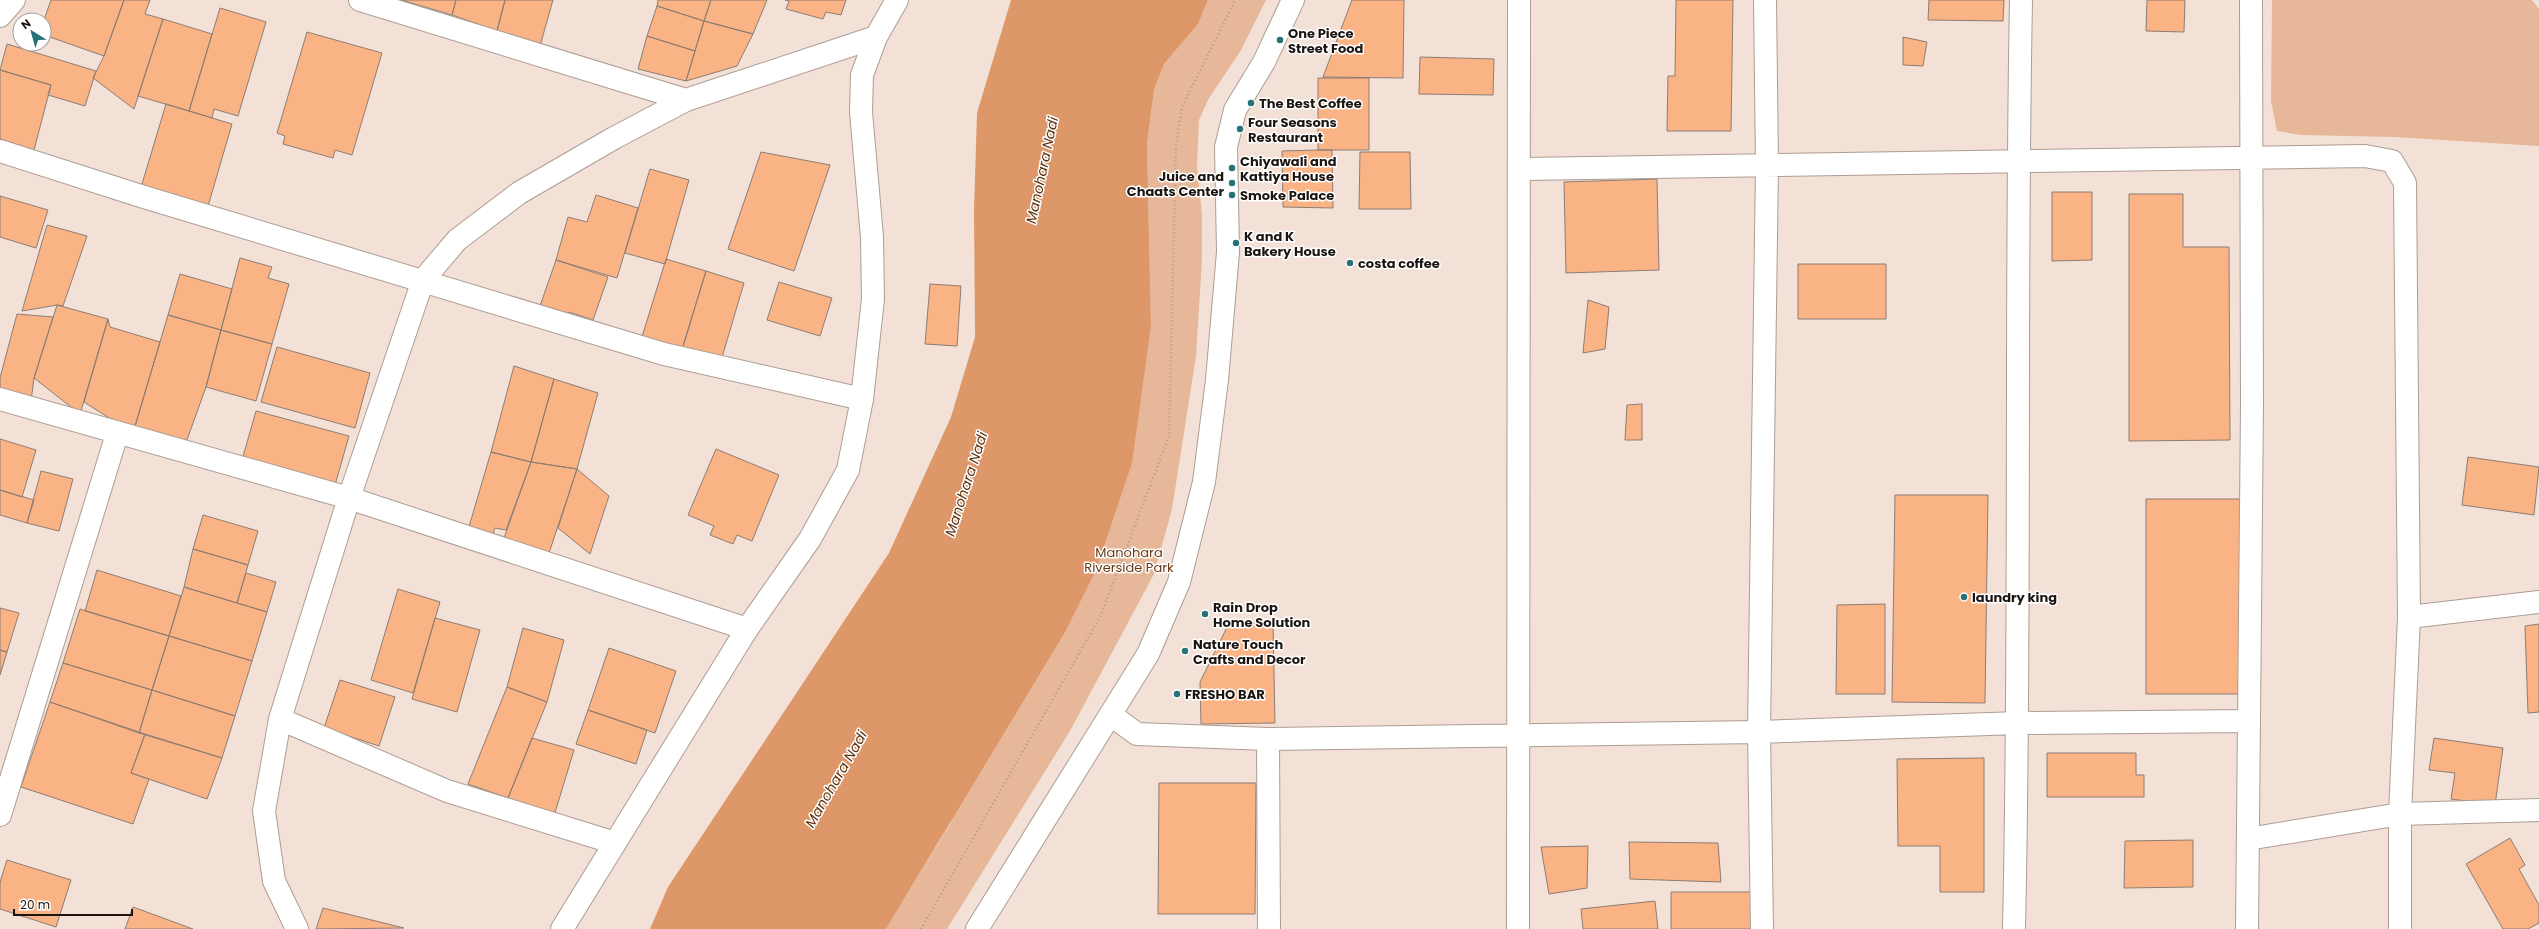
<svg xmlns="http://www.w3.org/2000/svg" width="2539" height="929" viewBox="0 0 2539 929" font-family="Poppins,sans-serif">
<style>
.green{fill:#e6b798}
.water{fill:#dd9769}
.building{fill:#fab384;stroke:#8d7d74}
.lines{fill:none;stroke-linecap:round;stroke-linejoin:round}
.minor-casing{stroke:#ad9d93;stroke-width:24}
.tertiary-casing{stroke:#ad9d93;stroke-width:24}
.path{stroke:#ab9d95;stroke-width:2.5;stroke-dasharray:1 3;stroke-linecap:butt}
.minor{stroke:#fff;stroke-width:22}
.tertiary{stroke:#fff;stroke-width:22}
.poi-dot{fill:#277178;stroke:#fff;stroke-width:1.5}
.labels{text-anchor:middle;dominant-baseline:central;stroke-width:3;stroke-linejoin:round;paint-order:stroke}
.poi-label{font-size:13px;font-weight:bold;fill:#1a1511;stroke:#fff;text-anchor:start}
.park-label{font-size:13px;fill:#683a18;stroke:#fff}
.water-label{font-size:14px;font-style:italic;fill:#60320f;stroke:#fff}
</style>
<rect width="100%" height="100%" fill="#f3e1d7"/>
<!-- green -->
<path class="green" d="M1208,0H1266L1240,52L1209,98L1199,120L1197,166L1202,215V260L1196,356L1172,509L1154,574L1070,731L947,929H886L950,824L1151,325L1147,144L1154,90L1164,64L1198,24Z
M2272,0H2532L2539,9V146L2395,137L2301,135L2277,131L2271,101Z"/>
<!-- water -->
<path class="water" d="M1011,0H1208L1198,24L1164,64L1154,90L1147,144L1151,325L1132,463L1096,570L1065,632L886,929H650L668,887L889,553L951,417L975,337L974,210L977,113Z"/>
<!-- building -->
<path class="building" d="M51,0H124L104,56L44,35V20Z
M124,0H150L145,14L163,19L134,109L93,78L104,56Z
M401,0H456L452,15Z
M456,0H505L497,31L452,15Z
M505,0H553L540,46L497,31Z
M658,0H711L704,21L657,6Z
M711,0H767L753,34L704,21Z
M785,0H846L841,15L826,12L823,19L786,9L789,1Z
M1352,0H1404L1403,78L1323,77Z
M1676,0H1733L1731,131H1667L1668,76H1675Z
M1929,0H2004L2003,21L1928,20Z
M2147,0H2185L2184,32L2146,31Z
M657,6L704,21L695,51L647,36Z
M220,8L266,22L238,116L214,109L212,118L189,111Z
M163,19L212,34L189,111L138,96Z
M704,21L753,34L737,66L686,81Z
M307,32L382,53L352,155L335,150L333,158L283,144L285,136L277,133Z
M647,36L695,51L686,81L638,69Z
M1903,37L1927,42L1923,66L1903,65Z
M7,44L96,71L85,106L48,95L51,85L0,70Z
M1420,57L1494,59L1493,95L1419,94Z
M0,70L51,85L34,150L0,139Z
M1318,78H1369V150H1318Z
M166,104L232,124L206,213L139,194Z
M1318,150H1332L1333,208L1283,207L1282,151Z
M761,152L830,165L794,271L728,249Z
M1360,152H1410L1411,209H1359Z
M650,169L689,180L665,264L625,253Z
M1657,179L1659,270L1566,273L1564,182Z
M2052,192H2092V260L2052,261Z
M2129,194H2183V247H2229L2230,440L2129,441Z
M596,195L638,208L617,278L556,260L568,217L587,222Z
M0,196L48,210L36,248L0,237Z
M47,225L87,236L63,306L57,305L22,311Z
M240,258L272,267L268,278L289,284L272,344L221,330Z
M666,259L706,271L681,353L641,340Z
M556,260L608,277L593,320L569,312L567,315L540,306Z
M1798,264H1886V319H1798Z
M706,271L744,283L720,364L681,353Z
M180,274L232,289L221,330L168,315Z
M779,282L832,298L820,336L767,320Z
M930,284L961,286L957,346L925,344Z
M1588,300L1609,307L1605,349L1583,353Z
M57,305L108,319L80,414L34,378Z
M17,314L53,317L34,378L31,401L0,392V378Z
M168,315L221,330L206,387L184,448L133,433Z
M108,319L110,327L160,342L133,433L84,402Z
M221,330L272,344L256,401L206,387Z
M277,347L370,373L355,428L261,402Z
M514,366L554,379L531,462L491,452Z
M554,379L598,393L577,469L531,462Z
M1642,404V440H1625L1627,405Z
M256,411L349,436L333,492L240,467Z
M0,439L36,450L22,497L0,490Z
M716,449L779,475L752,541L737,535L733,544L710,535L714,526L688,515Z
M491,452L531,462L506,530L495,528L492,537L468,530Z
M2468,457L2539,467L2534,515L2462,505Z
M531,462L577,469L549,553L504,538Z
M577,469L609,496L590,554L558,528Z
M41,471L73,479L59,531L27,523Z
M0,490L34,500L27,523L0,515Z
M1895,495H1988L1985,703L1892,702Z
M2146,499H2240V694H2146Z
M203,515L258,531L248,565L193,549Z
M193,549L248,565L237,603L184,587Z
M97,570L181,596L169,636L85,611Z
M246,573L276,582L267,612L237,603Z
M184,587L267,612L252,661L169,636Z
M398,589L440,602L413,693L371,680Z
M1885,604V694H1836L1837,605Z
M0,608L19,613L7,652L0,650Z
M80,609L169,636L152,690L63,663Z
M435,618L480,630L457,712L412,699Z
M1229,623H1273L1275,723L1201,724L1200,682Z
M2539,624V712L2528,713L2525,626Z
M523,628L564,640L547,702L507,687Z
M169,636L252,661L235,716L152,690Z
M609,648L676,671L655,733L588,710Z
M0,650L7,652L0,675Z
M63,663L152,690L139,733L50,702Z
M340,680L395,697L379,746L324,728Z
M507,687L547,702L508,798L468,784Z
M152,690L235,716L222,758L139,733Z
M50,702L145,734L131,773L149,779L133,824L21,787Z
M588,710L647,730L636,764L576,744Z
M145,734L222,758L207,799L131,773Z
M532,738L574,750L554,816L508,798Z
M2434,738L2503,748L2495,805L2451,799L2455,773L2429,770Z
M2047,753H2136V775H2144V797H2047Z
M1984,758V892H1940V846H1898L1897,759Z
M1159,783H1256L1255,914H1158Z
M2510,838L2525,865L2519,869L2539,905V923L2528,929H2503L2466,864Z
M2193,840V887L2124,888L2125,841Z
M1629,842L1718,843L1721,882L1630,879Z
M1588,846L1587,888L1549,894L1541,847Z
M7,860L71,880L56,927L0,909V882Z
M1671,892H1752L1751,929H1671Z
M1655,901L1658,929H1583L1581,909Z
M133,907L193,929H125Z
M323,908L404,928L316,929Z"/>
<g class="lines">
<!-- minor casing -->
<g class="minor-casing">
<path id="minor" d="M360,0L686,100
M0,151L144,197L664,354L862,399
M1519,169L2365,156L2392,161L2405,183L2409,617L2400,814V929
M0,399L349,498L747,629
M2409,617L2539,602
M1111,715L1137,734L1268,739L1759,732L2019,723L2248,721
M280,719L447,791L615,843
M1268,739L1269,929
M0,815L117,434
M2248,839L2400,814L2539,810
M297,929L274,881L264,811L280,719L349,498L423,280L457,240L519,193L614,138L686,100L876,37
M1518,929L1519,0
M1762,929L1759,732L1767,165L1765,0
M2014,929C2021,619 2015,310 2021,0
M2247,929L2252,405L2251,0"/>
</g>
<!-- tertiary casing -->
<g class="tertiary-casing">
<path id="tertiary" d="M0,16L14,0
M562,929L747,629L810,539L848,470L862,399L873,299L872,237L861,112L862,75L876,37L897,0
M977,929L1148,654L1179,582L1204,482L1217,380L1228,252L1226,147L1235,110L1264,62L1293,0"/>
</g>
<!-- path -->
<path class="path" d="M921,929L1101,615L1169,436L1176,145L1182,107L1235,0"/>
<!-- minor -->
<use href="#minor" class="minor"/>
<!-- tertiary -->
<use href="#tertiary" class="tertiary"/>
</g>
<!-- markers -->
<g class="poi-dot">
<circle cx="1280" cy="40" r="4"/>
<circle cx="1251" cy="103" r="4"/>
<circle cx="1240" cy="129" r="4"/>
<circle cx="1232" cy="168" r="4"/>
<circle cx="1232" cy="183" r="4"/>
<circle cx="1232" cy="195" r="4"/>
<circle cx="1236" cy="243" r="4"/>
<circle cx="1350" cy="263" r="4"/>
<circle cx="1964" cy="597" r="4"/>
<circle cx="1205" cy="614" r="4"/>
<circle cx="1185" cy="651" r="4"/>
<circle cx="1177" cy="694" r="4"/>
</g>
<g class="labels">
<!-- poi labels -->
<g class="poi-label">
<text x="1288" y="33">One Piece<tspan x="1288" dy="15">Street Food</tspan></text>
<text x="1259" y="103">The Best Coffee</text>
<text x="1248" y="122">Four Seasons<tspan x="1248" dy="15">Restaurant</tspan></text>
<text x="1240" y="161">Chiyawali and<tspan x="1240" dy="15">Kattiya House</tspan></text>
<text x="1224" y="176" text-anchor="end">Juice and<tspan x="1224" dy="15">Chaats Center</tspan></text>
<text x="1240" y="195">Smoke Palace</text>
<text x="1244" y="236">K and K<tspan x="1244" dy="15">Bakery House</tspan></text>
<text x="1358" y="263">costa coffee</text>
<text x="1972" y="597">laundry king</text>
<text x="1213" y="607">Rain Drop<tspan x="1213" dy="15">Home Solution</tspan></text>
<text x="1193" y="644">Nature Touch<tspan x="1193" dy="15">Crafts and Decor</tspan></text>
<text x="1185" y="694">FRESHO BAR</text>
</g>
<!-- park labels -->
<g class="park-label">
<text x="1129" y="552">Manohara<tspan x="1129" dy="15">Riverside Park</tspan></text>
</g>
<!-- water labels -->
<g class="water-label">
<text transform="translate(1042 170) rotate(-78)">Manohara Nadi</text>
<text transform="translate(966 484) rotate(-72)">Manohara Nadi</text>
<text transform="translate(836 779) rotate(-60)">Manohara Nadi</text>
</g>
</g>
<!-- north arrow -->
<g transform="translate(32 32) rotate(323)"><circle r="19" fill="#ffffff" stroke="#a3a1a0"/>
<path d="M0-3L7 15L0 10L-7 15Z" fill="#277178"/>
<text y="-6" font-size="11" font-weight="bold" text-anchor="middle" fill="#1a1511">N</text>
</g>
<!-- scale -->
<path d="M14 909v6h118v-6" fill="none" stroke="#1a1511" stroke-width="2"/>
<text x="20" y="909" font-size="12" fill="#1a1511" stroke="#ffffff" stroke-width="3" paint-order="stroke">20 m</text>
</svg>
